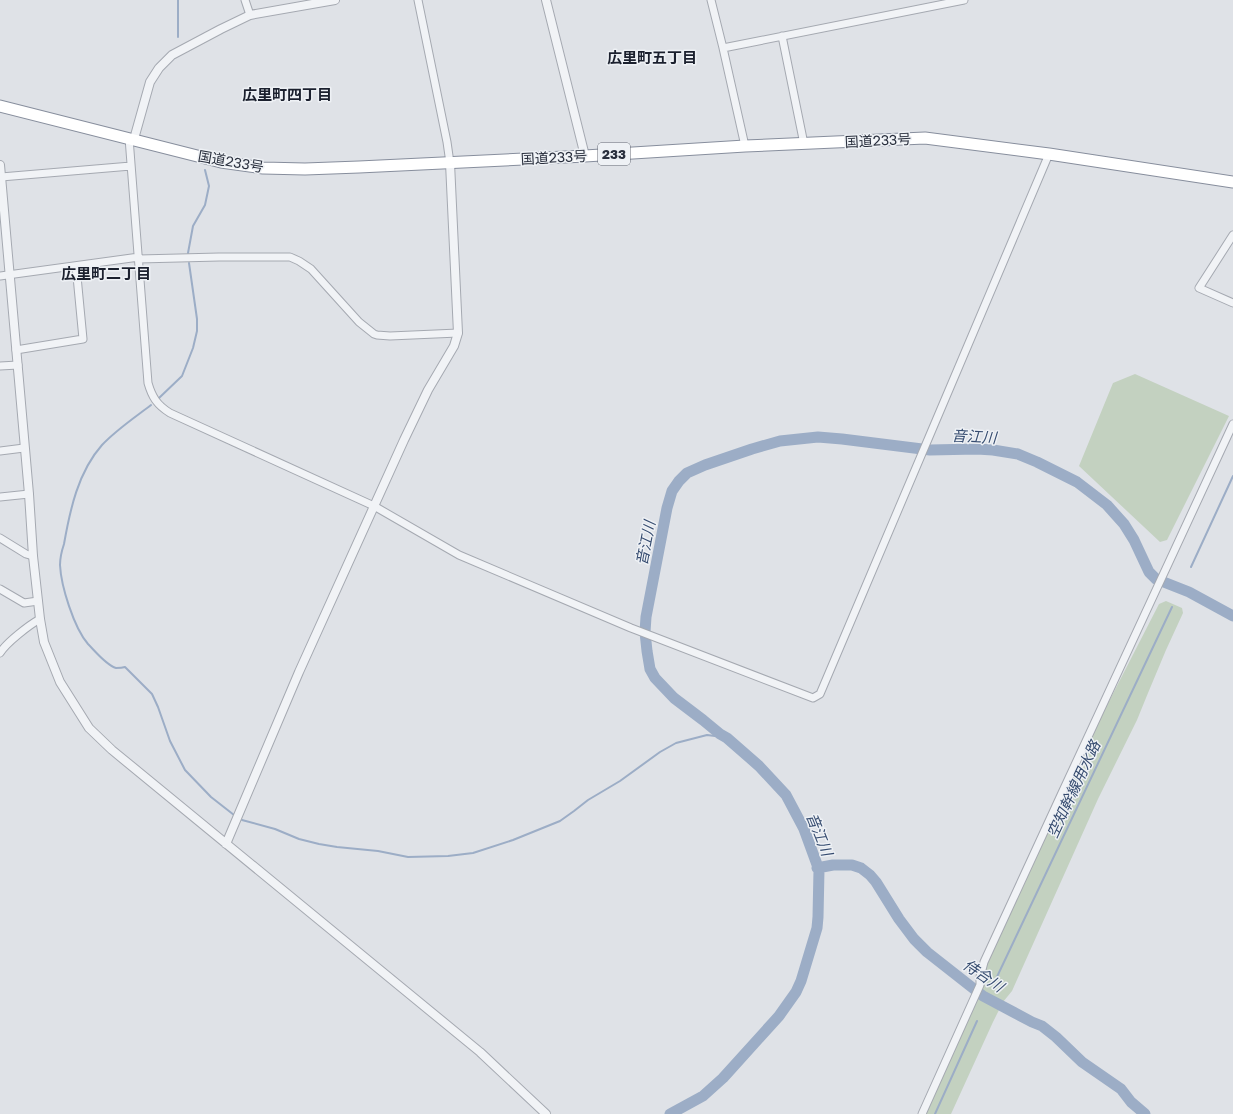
<svg xmlns="http://www.w3.org/2000/svg" width="1233" height="1114" viewBox="0 0 1233 1114" font-family="'Golos Text','Noto Sans JP',sans-serif">
<style>
.green{fill:#c3d1c0}
.lines{fill:none;stroke-linecap:round;stroke-linejoin:round}
.stream{stroke:#9cadc6;stroke-width:2}
.river{stroke:#9cadc6;stroke-width:11}
.minor-casing{stroke:#a5a9b1;stroke-width:9}
.tertiary-casing{stroke:#a5a9b1;stroke-width:10}
.trunk-casing{stroke:#878e9d;stroke-width:13}
.minor{stroke:#f1f3f6;stroke-width:7}
.tertiary{stroke:#f1f3f6;stroke-width:8}
.trunk{stroke:#fff;stroke-width:11}
.labels{text-anchor:middle;dominant-baseline:central;stroke-width:3;stroke-linejoin:round;paint-order:stroke}
.shield{fill:#eef1f5;stroke:#646974;stroke-width:1}
.shield-label{font-size:13px;font-weight:bold;fill:#292f3d}
.street-label{font-size:14px;fill:#292f3d;stroke:#eef1f5}
.neighbourhood-label{font-size:15px;font-weight:bold;fill:#1b202e;stroke:#eef1f5}
.water-label{font-size:15px;font-style:italic;fill:#354b6f;stroke:#eef1f5}
</style>
<rect width="100%" height="100%" fill="#dfe2e7"/>
<!-- green -->
<path class="green" d="M1135,374L1229,416L1167,540L1160,542L1079,466L1113,383Z
M1166,601L1182,608L1183,613L1166,650L1148,693L1137,720L1098,799L1012,991L1003,1002L993,1022L951,1114H922L980,977L1061,795L1159,604Z"/>
<g class="lines">
<!-- stream -->
<path class="stream" d="M178,37V0
M188,253L193,226L205,205L209,186L205,170
M159,398L182,376L193,348L197,331V319L189,263
M151,405C134,418 116,430 102,445C78,472 70,510 64,544C62,550 60,558 60,565C61,586 74,628 88,644C95,651 106,665 116,668C118,668 122,668 125,667L152,694L158,707L170,741L185,770L211,797L234,815
M1191,567L1233,476
M242,820L275,829L299,839L319,844L337,847L378,851L408,857L448,856L473,853L513,840L560,821L574,811L588,800L620,781L660,752L676,743L707,735L715,736L720,734
M995,981L1172,607
M935,1114L977,1021"/>
<!-- river -->
<path class="river" d="M817,868L833,865H852L861,868L870,875L876,882L899,919L914,939L927,952L983,996L1032,1022L1042,1026L1056,1037L1082,1062L1121,1089L1131,1102L1145,1114
M670,1114L703,1096L723,1078L779,1016L796,992L801,981L817,928L818,917L819,870L804,829L786,795L759,766L727,738L720,734L703,720L674,698L655,678L650,669L647,651L645,632L646,617L667,508L672,491L679,481L687,473L705,465L752,449L780,441L818,437L842,439L930,450L977,449L993,450L1018,454L1037,462L1077,482L1107,505L1124,524L1134,540L1149,572L1156,579L1189,592L1233,616"/>
<!-- minor casing -->
<g class="minor-casing">
<path id="minor" d="M245,0L250,15
M418,0L447,142L450,163
M711,0L723,48L745,146
M782,36L804,144
M723,48L964,0
M129,138L148,383C152,397 157,405 170,413L374,506L459,555L631,628L813,698L820,694C896,514 973,334 1049,154
M1,177L131,166
M1233,235L1199,288L1233,303
M139,259L219,257H290L299,261L311,269L359,322L374,334L377,335L390,336L458,333
M0,276L139,257
M16,350L83,339L76,266
M0,366L18,365
M0,451L24,448
M0,497L29,494
M0,538L26,554L33,556
M0,589L24,603L38,601
M0,653C6,643 29,625 40,619
M922,1114L980,985V977L984,962L1061,795L1233,424"/>
</g>
<!-- tertiary casing -->
<g class="tertiary-casing">
<path id="tertiary" d="M546,0L585,156
M134,139L150,82L159,68L172,55L221,29L250,15L335,0
M0,165L29,494L33,556L40,619L44,642L60,682L89,728L112,750L480,1052L546,1114
M226,844L299,672L404,440L428,390L454,346L458,333L450,163"/>
</g>
<!-- trunk casing -->
<g class="trunk-casing">
<path id="trunk" d="M0,106L221,162L263,168L305,169L359,167L585,156L745,146L925,138L1049,154L1233,182"/>
</g>
<!-- minor -->
<use href="#minor" class="minor"/>
<!-- tertiary -->
<use href="#tertiary" class="tertiary"/>
<!-- trunk -->
<use href="#trunk" class="trunk"/>
</g>
<g class="labels">
<!-- shield labels -->
<rect class="shield" x="598" y="143" width="32" height="22" rx="3"/>
<g class="shield-label">
<text x="614" y="154">233</text>
</g>
<!-- street labels -->
<g class="street-label">
<text transform="translate(878 140) rotate(-3)">国道233号</text>
<text transform="translate(554 157) rotate(-3)">国道233号</text>
<text transform="translate(231 161) rotate(10)">国道233号</text>
</g>
<!-- neighbourhood labels -->
<g class="neighbourhood-label">
<text x="652" y="57">広里町五丁目</text>
<text x="287" y="94">広里町四丁目</text>
<text x="106" y="273">広里町二丁目</text>
</g>
<!-- water labels -->
<g class="water-label">
<text transform="translate(974 436) rotate(3)">音江川</text>
<text transform="translate(645 543) rotate(-79)">音江川</text>
<text transform="translate(1073 789) rotate(-65)">空知幹線用水路</text>
<text transform="translate(820 834) rotate(68)">音江川</text>
<text transform="translate(984 975) rotate(34)">侍合川</text>
</g>
</g>
</svg>
